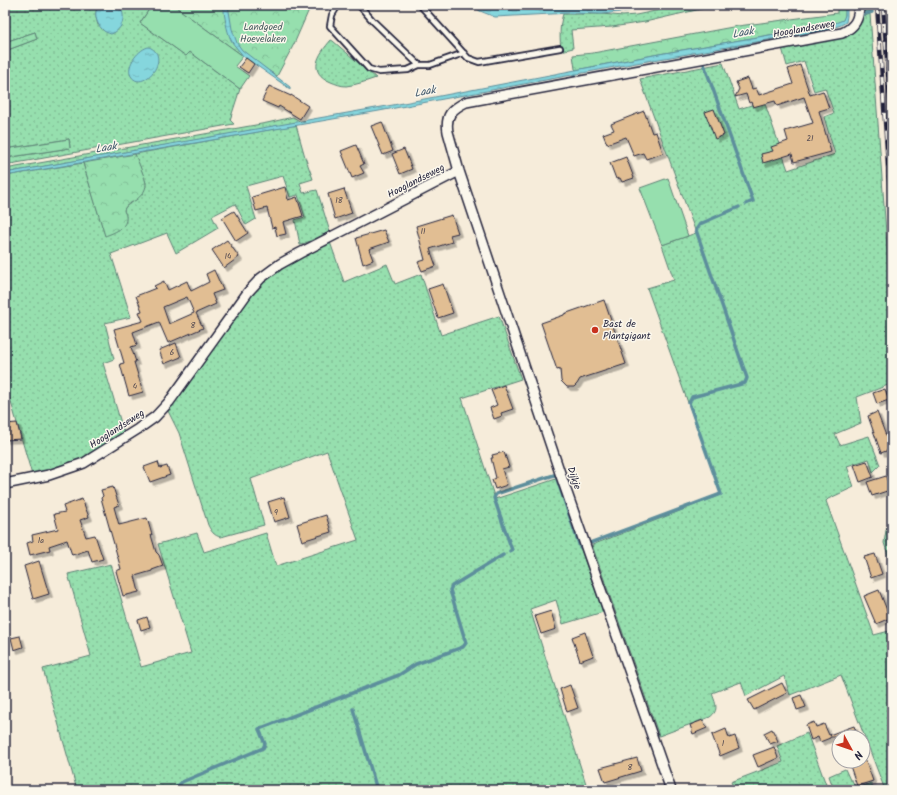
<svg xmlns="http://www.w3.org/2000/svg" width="897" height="795" viewBox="0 0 897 795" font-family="Kalam,sans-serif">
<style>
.grass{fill:url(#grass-dots);stroke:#5c8074}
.forest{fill:url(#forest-crowns);stroke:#5c8074}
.garden{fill:#96dfae;stroke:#5c8074}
.water{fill:url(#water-ripples);stroke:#5d8e9c}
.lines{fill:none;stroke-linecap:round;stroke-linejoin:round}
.stream{stroke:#5d8e9c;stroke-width:3.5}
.building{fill:#e1be93;stroke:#22223b;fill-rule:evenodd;filter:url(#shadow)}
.service-casing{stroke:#22223b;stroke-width:8}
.minor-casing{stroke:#22223b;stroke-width:12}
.service{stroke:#fbf7ec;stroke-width:4.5}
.minor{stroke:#fbf7ec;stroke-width:9}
.rail-casing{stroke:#22223b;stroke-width:4.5}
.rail{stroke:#fbf7ec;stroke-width:3;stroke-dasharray:9;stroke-linecap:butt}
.poi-dot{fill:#c8321e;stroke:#fbf7ec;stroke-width:1.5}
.labels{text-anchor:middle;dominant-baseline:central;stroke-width:3;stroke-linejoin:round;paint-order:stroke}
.number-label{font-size:8px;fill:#524951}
.park-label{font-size:10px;fill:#455b5e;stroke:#fbf7ec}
.street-label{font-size:10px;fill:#22223b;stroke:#fbf7ec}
.poi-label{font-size:10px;fill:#22223b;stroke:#fbf7ec;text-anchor:start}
.water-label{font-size:11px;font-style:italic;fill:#40586c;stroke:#fbf7ec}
</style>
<defs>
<pattern id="grass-dots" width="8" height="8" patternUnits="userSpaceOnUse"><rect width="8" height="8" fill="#96dfae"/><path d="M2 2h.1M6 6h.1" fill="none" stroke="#81bf97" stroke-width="1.8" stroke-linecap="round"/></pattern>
<pattern id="forest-crowns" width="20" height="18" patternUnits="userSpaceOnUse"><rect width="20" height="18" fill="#96dfae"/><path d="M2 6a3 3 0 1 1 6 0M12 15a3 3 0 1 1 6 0" fill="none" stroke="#81bf97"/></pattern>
<pattern id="water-ripples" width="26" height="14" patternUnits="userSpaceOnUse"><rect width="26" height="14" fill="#85d6dd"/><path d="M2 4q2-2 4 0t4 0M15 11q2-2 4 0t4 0" fill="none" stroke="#73b7bf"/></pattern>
<filter id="shadow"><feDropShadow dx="3.5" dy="3.5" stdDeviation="0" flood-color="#0004"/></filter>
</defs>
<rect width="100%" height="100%" fill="#f6ecda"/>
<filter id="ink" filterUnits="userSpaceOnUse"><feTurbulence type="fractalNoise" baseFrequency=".025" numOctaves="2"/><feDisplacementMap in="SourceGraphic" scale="8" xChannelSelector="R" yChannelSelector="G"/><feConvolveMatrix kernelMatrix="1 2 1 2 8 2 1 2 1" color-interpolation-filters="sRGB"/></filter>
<g filter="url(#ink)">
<!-- grass -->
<path class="grass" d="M5,5H99C94,11 96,19 98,25L122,7L119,5H152L140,23L186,56L190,52L240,89L230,120L234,124L5,165V158L70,148L69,139L5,149V51L37,39L35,32L5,42Z
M684,5H718L645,22L612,27L571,30L573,48L561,51C560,39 559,26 563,14H602L623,16L636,15Z
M861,5H870V11L865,12V16L870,14L892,315V442L888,385L857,397L861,423L835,434L840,445L869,436L880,465L873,472L869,459L847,466L854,487L828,499L826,501L874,635L889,631L892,632V790H885L841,675L790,695L784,676L746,696L741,682L712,693C715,703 720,710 710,717L659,736L592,545L721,495L647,288L674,280L662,245L696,233L640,79L723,63L739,109L764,101L788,170L835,154L824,117L834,113L825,88L814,91L804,61L787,66L782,48L850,34C861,28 860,16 861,5Z
M331,40L333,41L376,78C367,81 356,85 346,86C341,86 336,84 331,82C307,72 318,55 331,40Z
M293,117L301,122L5,173V169L267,123Z
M296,125L305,157L313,179L300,183L303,193L317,190L330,232L301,245H300L295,220L305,217L298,195L290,197L283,176L246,186L256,219L246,225L235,204L212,216L218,228L176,253L167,233L111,254L131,317L105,323L114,359L103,363L124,433L84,458L71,464L32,475L13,409L5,383V176L83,163L105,235L126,217L124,210C126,204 130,205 134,201C139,196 143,189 146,183L135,154Z
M330,242L344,282L387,264L395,284L421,274L441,335L499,316L521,379L462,398L495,499L556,479L603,612L563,624L556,600L530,609L588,790H77L43,669L91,656L68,574L111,564L141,667L191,653L158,544L197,533L204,552L266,533L276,566L358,540L327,451L251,479L264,525L221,537C214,536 211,531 208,525L179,433L168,411V409L226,328L250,296L262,283L290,263Z
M892,517V567L884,543L886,530Z
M807,733L828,790H735L731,782L783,762L777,746Z
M845,769L850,780H852L856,789L871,783L874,790H834L829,776Z"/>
<!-- forest -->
<path class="forest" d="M173,5H311L294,44L277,76L241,53L243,56Z
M837,5H845C845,9 846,15 844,19C841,23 827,25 822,26L659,54L576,70L575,69L573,55L593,53L738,26L837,13Z
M35,32L37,39L5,51V42Z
M69,139L70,148L5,158V149Z
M135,154C137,159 146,180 146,184C146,191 141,196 136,200C131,203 126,204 124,210C124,212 126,214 126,216C128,228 113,233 105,236L83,163Z"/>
<!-- garden -->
<path class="garden" d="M152,5H173L243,56L235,66L249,76L240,89L190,52L186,56L140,23Z
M668,178L688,236L662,245L640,188Z"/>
<!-- water -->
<path class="water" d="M99,5H119C127,15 123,30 111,34C108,33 104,32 102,29C96,23 93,12 99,5Z
M223,5H228L232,29L237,43L242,50L290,87V89L243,56C239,50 234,46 231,40C226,29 225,17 223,5Z
M471,5H654L628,11L602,14L570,13L495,17L480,11Z
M845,5H847V16L846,22L841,25L825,30L636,63L379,111L5,176V173L393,105L659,54L822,26L838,22L843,20L845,15Z
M149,47C173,57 142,94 131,76C125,65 140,48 149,47Z"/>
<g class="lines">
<!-- stream -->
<path class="stream" d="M864,14L872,12
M704,64L753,201L746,204
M590,543L721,494L689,403L692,397L745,383L747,378L696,230L700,224L739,207
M510,551L512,550L494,498L496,494L554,475L556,476L580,547L581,546
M353,709L377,790
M168,790L176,788L182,782L263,748L265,744L259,729L399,675L416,664L463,647L466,643L450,590L452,586L503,555"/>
</g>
<!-- building -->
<path class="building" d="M246,58L254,64L248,73L239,67Z
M800,65L810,95L823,91L829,108L819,111L831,152L794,162L792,154L763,163L761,154L773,151L771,147L788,141L785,131L813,123L804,97L777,106L775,101L753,107L751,102L749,103L746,94L735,97L739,89L736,82L748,78L752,89L756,88L759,95L793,84L788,69Z
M269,86L291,96V95L308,106L300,119L279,106L278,108L262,101Z
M714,109L724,135L715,139L705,112Z
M644,111L652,133L656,132L663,153L646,159L643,153L634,156L626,137L607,144L603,134L614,130L611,124Z
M382,122L393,151L383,155L371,126Z
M356,145L364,164L360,166L364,173L352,178L341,151Z
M404,149L412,169L400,174L392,154Z
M626,157L634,178L622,182L620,178L616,179L610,163Z
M285,187L288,200L297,197L303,216L283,222L286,234L277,236L275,227L272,228L267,208L256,211L252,197Z
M344,189L352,213L335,219L328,194Z
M234,211L248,233L236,241L222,218Z
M452,215L458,233L450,235L452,242L430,249L436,266L422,271L418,262L425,260L416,226Z
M384,230L389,242L369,249L373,260L363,264L356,238Z
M227,240L239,257L224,268L212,250Z
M214,270L223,290L212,294L216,304L196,313L203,328L168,343L159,322L133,332L137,345L131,347L136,362H134L143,392L129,396L120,364L124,363L114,329L143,321L139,312L142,311L136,296L156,288L154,286L164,281V283H165L168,290L187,281L191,291L209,282L206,274ZM187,297L194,313L169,324L163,307Z
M443,284L453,313L438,318L428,289Z
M604,300L626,364L580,379L577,384L574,387H567L561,381L560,369L557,370L541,323L564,315V314Z
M176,343L181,357L164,364L159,350Z
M504,385L513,409L501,413L502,416L494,419L490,408L497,405L491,390Z
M885,389L889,400L877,404L873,393Z
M877,412L891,449L881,453L868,416Z
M17,423L21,439L5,440V424Z
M504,452L509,467L502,469L507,485L495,489L492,480L496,478L491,458H493L492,455Z
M867,461L873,477L860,482L854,465Z
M158,462L160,468L167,466L170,475L150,482L144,467Z
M886,476L890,490L872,496L867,482Z
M113,487L119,505L114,507L119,525L147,518L152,535H151L156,552L159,555L163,566L152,570V571L135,576L139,592L123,596L116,571L121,569L101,498L103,496L101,490Z
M284,497L290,517L274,522L268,502Z
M82,499L89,517L80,520L86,537L95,535L103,559L92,562L88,550L72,555L67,540L49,546L50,550L30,555L27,543L33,541L32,535L58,529L54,514L65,512L63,506Z
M326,515L331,532L302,541L297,524Z
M875,554L882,574L871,578L864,557Z
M39,561L49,594L33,599L24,566Z
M879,590L890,618L876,624L864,596Z
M551,611L556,629L541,634L535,616Z
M147,617L150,627L141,630L138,620Z
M585,632L593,656L580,661L572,637Z
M20,636L23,647L14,650L11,638Z
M782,683L787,693L754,710L748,700Z
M570,685L578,708L567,712L560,689Z
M801,695L806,707L797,710L793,698Z
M703,720L707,728L693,734L690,725Z
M814,722L816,727L824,724L829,735L854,726L858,737H830V738L820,742L818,737L811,740L806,725Z
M726,729L729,738L735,736L739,748L720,756L712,735Z
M772,729L778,741L770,744L764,733Z
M774,747L778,758L758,767L753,755Z
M637,758L641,771L605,782L600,768Z
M855,761H866L873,781L857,786L849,763Z"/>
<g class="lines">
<!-- service casing -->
<g class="service-casing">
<path id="service" d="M338,5L332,15L330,26L369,69L379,72L408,70L419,65
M359,5L373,21L419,65H430L464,53
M420,5L468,58L479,62L560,48"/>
</g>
<!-- minor casing -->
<g class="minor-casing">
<path id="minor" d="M5,484L49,475L84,463L138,429L155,417L169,402L248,292L261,278L280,264L300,253L459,171
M671,790L560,473L459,171L448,132C445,115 452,109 466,102L842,33C855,27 859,19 859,5"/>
</g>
<!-- service -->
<use href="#service" class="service"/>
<!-- minor -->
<use href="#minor" class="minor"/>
<!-- rail casing -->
<g class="rail-casing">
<path id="rail" d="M877,5L892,223
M883,5L892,128"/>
</g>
<!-- rail -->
<use href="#rail" class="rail"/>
</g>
</g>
<!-- markers -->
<circle class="poi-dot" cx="595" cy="330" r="4"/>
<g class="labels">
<!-- number labels -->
<g class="number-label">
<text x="810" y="138">21</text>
<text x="339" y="200">18</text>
<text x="423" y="231">11</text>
<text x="228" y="256">14</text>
<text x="193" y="325">8</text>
<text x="172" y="352">6</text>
<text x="135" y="386">4</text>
<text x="276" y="512">9</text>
<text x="41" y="540">1a</text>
<text x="723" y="743">1</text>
<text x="630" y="767">8</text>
</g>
<!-- park labels -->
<g class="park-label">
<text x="263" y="27">Landgoed<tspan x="263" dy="12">Hoevelaken</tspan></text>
</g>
<!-- street labels -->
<g class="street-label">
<text transform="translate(804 29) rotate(-10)">Hooglandseweg</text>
<text transform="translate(416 181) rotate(-27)">Hooglandseweg</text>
<text transform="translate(117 429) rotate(-33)">Hooglandseweg</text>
<text transform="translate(574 478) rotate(71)">Dijkje</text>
</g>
<!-- poi labels -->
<g class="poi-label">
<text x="603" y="324">Bast de<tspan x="603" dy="12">Plantgigant</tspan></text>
</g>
<!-- water labels -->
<g class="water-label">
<text transform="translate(743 33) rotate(-11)">Laak</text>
<text transform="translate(425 92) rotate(-11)">Laak</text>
<text transform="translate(106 148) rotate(-10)">Laak</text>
</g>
</g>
<!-- margin -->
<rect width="897" height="795" fill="none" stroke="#fbf7ec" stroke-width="20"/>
<rect x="10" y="10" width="877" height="775" fill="none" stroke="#22223b" stroke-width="1.5" filter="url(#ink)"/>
<!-- north arrow -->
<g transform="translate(851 749) rotate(130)"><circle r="19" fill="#fbf7ec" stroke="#a4a2a5"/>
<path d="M0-3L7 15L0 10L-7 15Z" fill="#c8321e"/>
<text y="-6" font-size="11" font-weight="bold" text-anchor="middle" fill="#22223b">N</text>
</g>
</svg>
